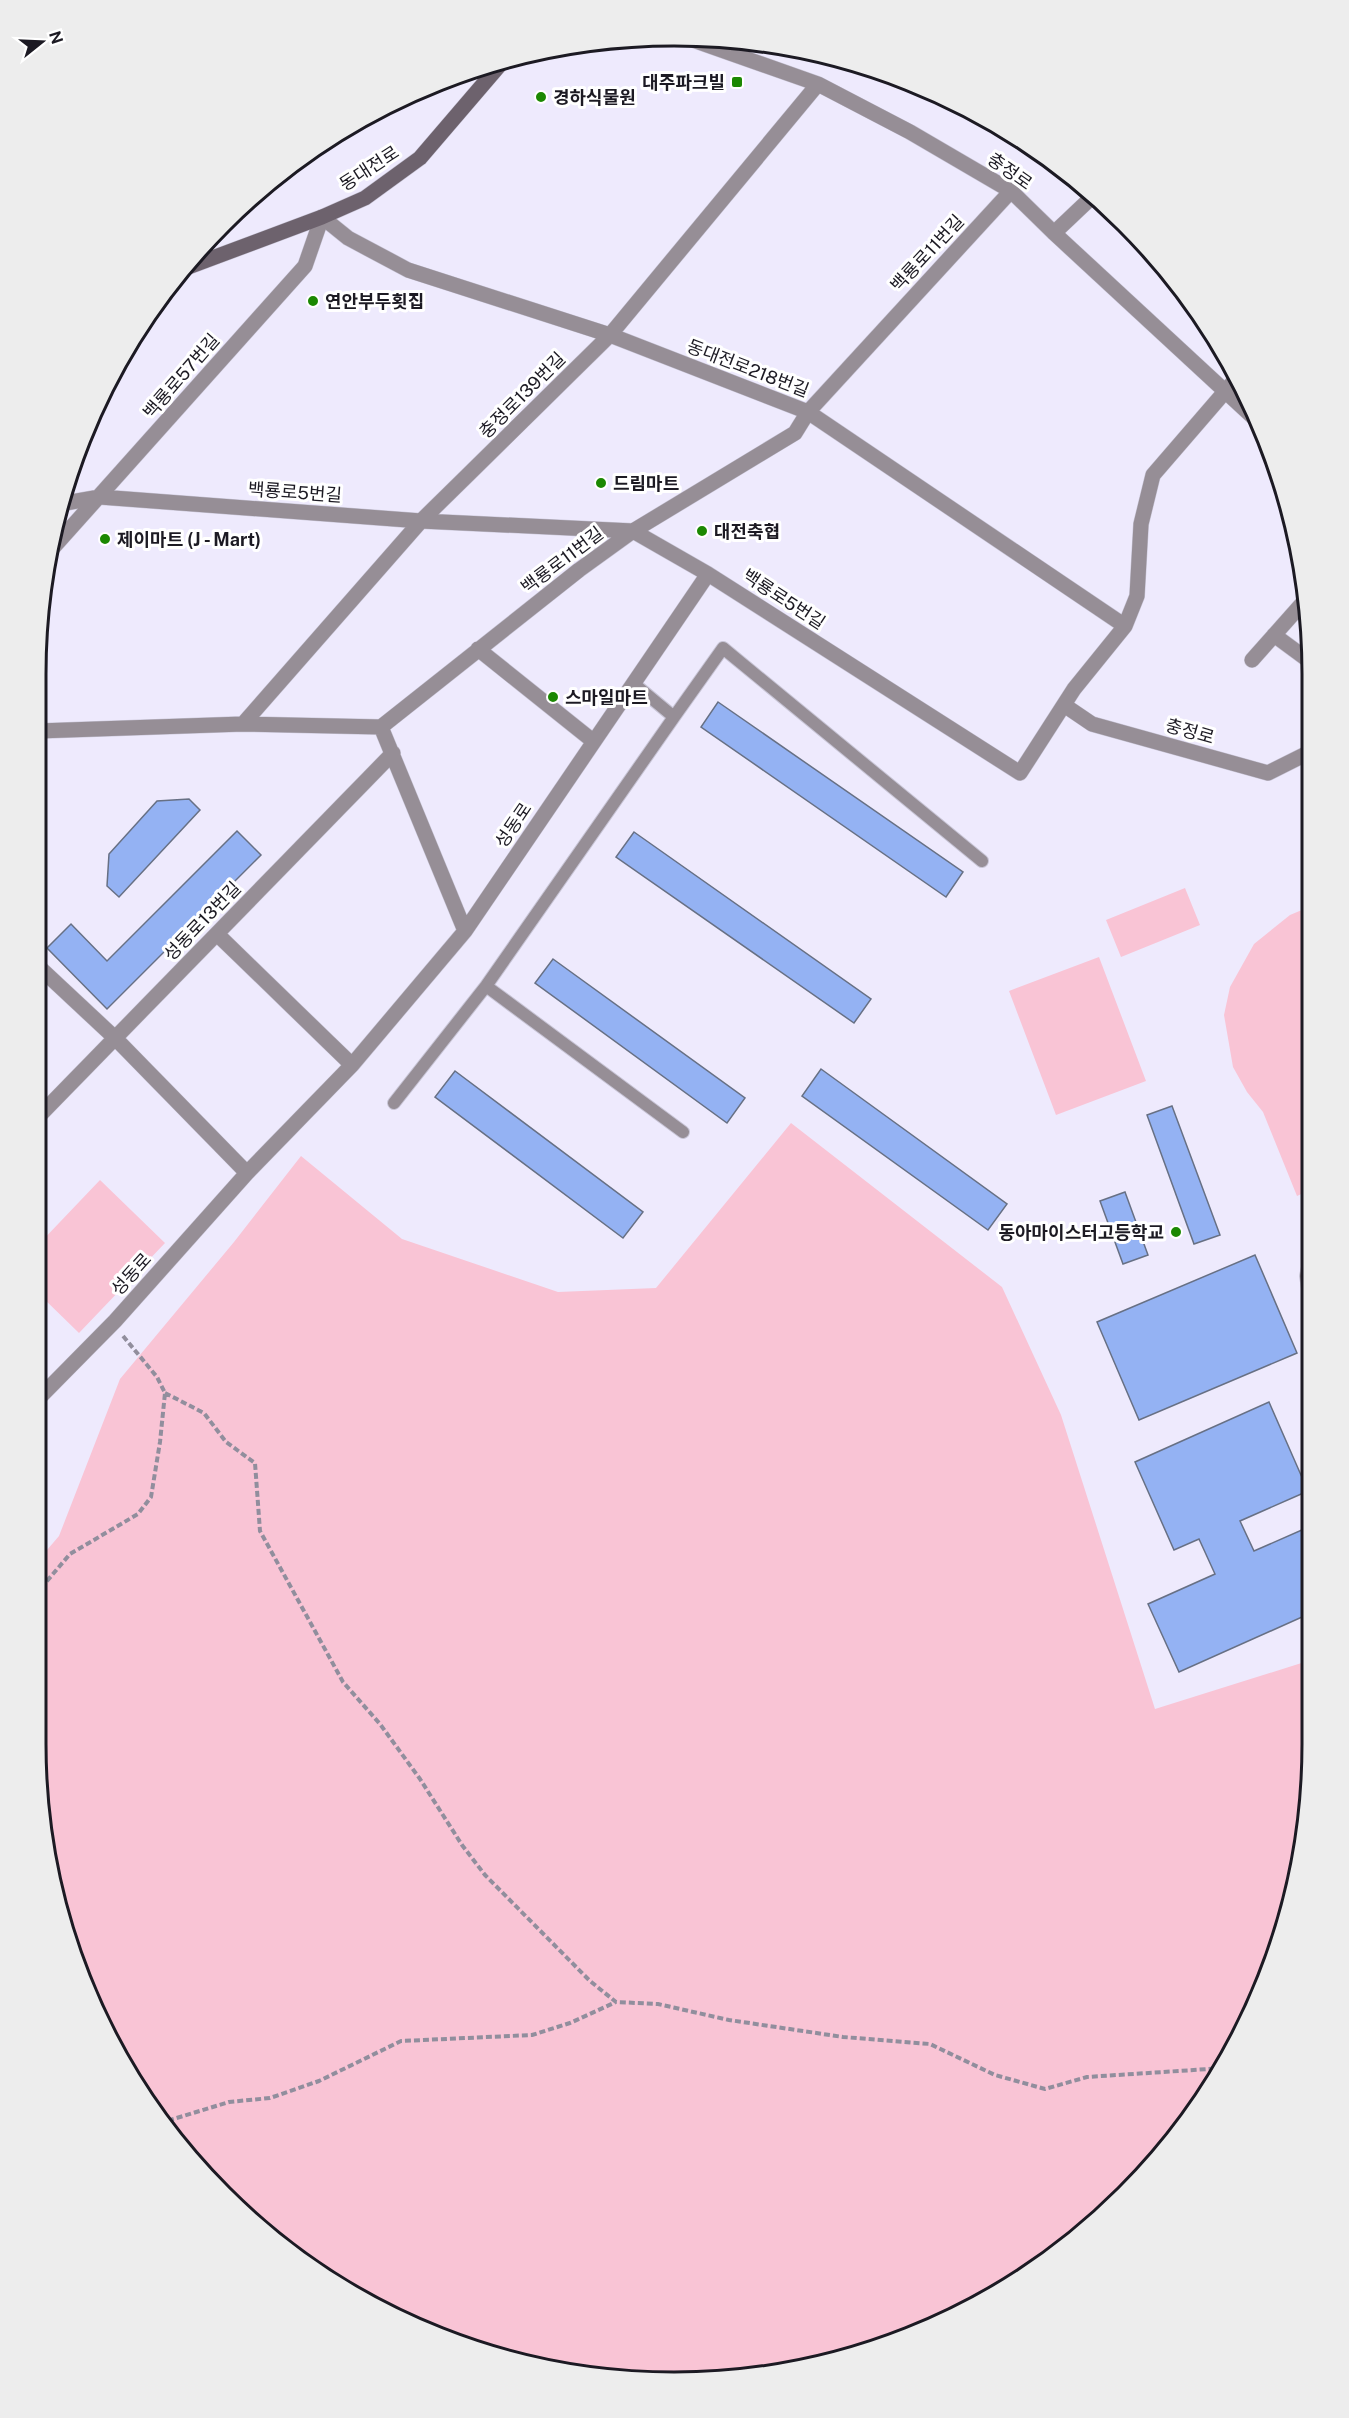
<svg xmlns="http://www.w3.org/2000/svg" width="1349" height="2418" viewBox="0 0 1349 2418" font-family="'Public Sans','Noto Sans KR',sans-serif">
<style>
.green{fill:#f9c4d5}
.building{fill:#94b2f3;stroke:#677084;stroke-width:1.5}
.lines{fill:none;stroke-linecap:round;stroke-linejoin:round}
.lane-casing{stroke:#c8c5d6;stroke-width:14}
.street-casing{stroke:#c8c5d6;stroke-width:16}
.secondary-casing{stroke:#c8c5d6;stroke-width:16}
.path{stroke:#918e9d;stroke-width:4;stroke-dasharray:6 3;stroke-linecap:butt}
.lane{stroke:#968e96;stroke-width:12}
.street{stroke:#968e96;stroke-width:15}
.secondary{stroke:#6d626d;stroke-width:15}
.poi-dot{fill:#1b8802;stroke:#fff;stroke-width:2}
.labels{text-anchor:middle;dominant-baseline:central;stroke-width:6;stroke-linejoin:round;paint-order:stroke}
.poi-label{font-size:18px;font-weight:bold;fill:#1c1a23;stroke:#fff;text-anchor:start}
.street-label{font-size:18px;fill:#1c1a23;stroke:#fff}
.rim{fill:none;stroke:#1c1a23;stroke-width:3}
</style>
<rect width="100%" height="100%" fill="#eeeafd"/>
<!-- green -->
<path class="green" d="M1185,888L1200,925L1121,957L1106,920Z
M1309,907L1310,1190L1297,1196L1263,1112L1247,1092L1233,1067L1224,1015L1230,987L1254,944L1290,915Z
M1099,957L1146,1081L1056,1115L1009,991Z
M791,1123L1002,1287L1061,1415L1155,1709L1311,1660L1312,1785L1279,1948L1227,2063L1155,2164L1095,2224L994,2296L919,2334L799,2370L716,2381L592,2377L509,2360L392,2316L319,2274L223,2195L168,2132L102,2026L70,1948L42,1827L41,1557L59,1536L120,1379L234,1242L301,1156L402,1239L558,1292L656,1288Z
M100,1180L165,1243L79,1333L40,1295L39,1244Z"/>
<!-- building -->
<path class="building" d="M718,702L963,872L946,897L701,727Z
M189,799L200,810L119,897L107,886L109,854L157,801Z
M237,831L261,855L107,1009L47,948L71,924L107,961Z
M634,832L871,999L854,1023L616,857Z
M553,959L745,1098L727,1123L535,983Z
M821,1069L1007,1204L988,1230L802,1096Z
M455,1071L643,1212L623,1238L435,1097Z
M1172,1106L1220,1235L1194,1244L1147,1115Z
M1125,1192L1148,1255L1123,1264L1100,1201Z
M1255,1255L1297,1353L1139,1420L1097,1322Z
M1269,1402L1308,1491L1240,1521L1254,1551L1311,1526V1613L1179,1672L1148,1604L1215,1574L1199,1539L1174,1550L1135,1462Z"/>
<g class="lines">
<!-- lane casing -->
<g class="lane-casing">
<path id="lane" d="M674,717L723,648L982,861
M486,986L683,1132
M394,1103L486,986L674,717L633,683
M1310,1259L1306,1276L1310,1301
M1310,1334V1335"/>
</g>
<!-- street casing -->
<g class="street-casing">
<path id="street" d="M690,39L818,84L910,132L1011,191L1054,233L1254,418
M1054,233L1092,197
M60,504L100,497L421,521L633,531L708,574L1020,773L1074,689L1125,626L1137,596L1141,524L1153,475L1235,380
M51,550L305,266L322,217L348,238L408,270L610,335L808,412L1125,626
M1274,635L1308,660
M478,649L593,741
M1252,660L1308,597
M1064,705L1092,724L1268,773L1308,753
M243,724L421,521L610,335L818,84
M381,727L465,931
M38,731L243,724L381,727L579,570L633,531L795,433L808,412L1011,191
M217,934L352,1065
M39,967L115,1038L247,1173
M39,1116L393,753
M40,1397L115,1321L247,1173L352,1065L465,931L708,574"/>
</g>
<!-- secondary casing -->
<g class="secondary-casing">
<path id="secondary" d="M183,269L322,217L365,198L420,158L504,60"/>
</g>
<!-- path -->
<path class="path" d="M165,1393L204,1413L226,1442L255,1463L260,1531L343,1682L380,1724L420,1779L462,1845L485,1875L590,1981L616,2002L658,2004L729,2020L843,2037L930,2044L995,2075L1045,2089L1087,2077L1224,2068
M41,1588L70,1554L138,1514L151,1497L160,1442L165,1393L157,1377L123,1336
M159,2119L170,2120L229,2102L270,2098L319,2081L401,2041L532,2035L570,2023L616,2002"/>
<!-- lane -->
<use href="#lane" class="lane"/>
<!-- street -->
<use href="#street" class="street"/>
<!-- secondary -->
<use href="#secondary" class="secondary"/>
</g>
<!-- markers -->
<g class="poi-dot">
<rect x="731" y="76" width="12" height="12" rx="3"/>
<circle cx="541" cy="97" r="6"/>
<circle cx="313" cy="301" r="6"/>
<circle cx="601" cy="483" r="6"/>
<circle cx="702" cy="531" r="6"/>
<circle cx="105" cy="539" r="6"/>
<circle cx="553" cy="697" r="6"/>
<circle cx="1176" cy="1232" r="6"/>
</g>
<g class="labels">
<!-- poi labels -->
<g class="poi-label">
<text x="725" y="82" text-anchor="end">대주파크빌</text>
<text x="553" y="97">경하식물원</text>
<text x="325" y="301">연안부두횟집</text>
<text x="613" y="483">드림마트</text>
<text x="714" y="531">대전축협</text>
<text x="117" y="539">제이마트 (J - Mart)</text>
<text x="565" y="697">스마일마트</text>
<text x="1164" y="1232" text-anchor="end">동아마이스터고등학교</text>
</g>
<!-- street labels -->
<g class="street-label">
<text transform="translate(369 168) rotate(-33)">동대전로</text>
<text transform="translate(1010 171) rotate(35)">충정로</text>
<text transform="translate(927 253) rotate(-47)">백룡로11번길</text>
<text transform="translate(748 368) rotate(21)">동대전로218번길</text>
<text transform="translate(181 376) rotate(-49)">백룡로57번길</text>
<text transform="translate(522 395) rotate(-45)">충정로139번길</text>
<text transform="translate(295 492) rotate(4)">백룡로5번길</text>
<text transform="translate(562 560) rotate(-37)">백룡로11번길</text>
<text transform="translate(784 599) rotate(33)">백룡로5번길</text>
<text transform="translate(1190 731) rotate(16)">충정로</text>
<text transform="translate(513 825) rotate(-56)">성동로</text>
<text transform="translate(202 921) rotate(-46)">성동로13번길</text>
<text transform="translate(131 1274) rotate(-48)">성동로</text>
</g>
</g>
<!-- crop -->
<path d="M0 0H1349V2418H0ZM674 46H674A628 628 0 0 1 1302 674V1744A628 628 0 0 1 674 2372H674A628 628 0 0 1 46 1744V674A628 628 0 0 1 674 46Z" fill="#ededed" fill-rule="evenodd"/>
<path class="rim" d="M674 46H674A628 628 0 0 1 1302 674V1744A628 628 0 0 1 674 2372H674A628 628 0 0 1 46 1744V674A628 628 0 0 1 674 46Z"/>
<!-- north arrow -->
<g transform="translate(42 42) rotate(72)" stroke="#ffffff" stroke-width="4.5" paint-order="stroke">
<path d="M0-4.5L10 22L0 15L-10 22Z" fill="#1c1a23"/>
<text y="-9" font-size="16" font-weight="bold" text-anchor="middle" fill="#1c1a23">N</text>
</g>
</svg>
